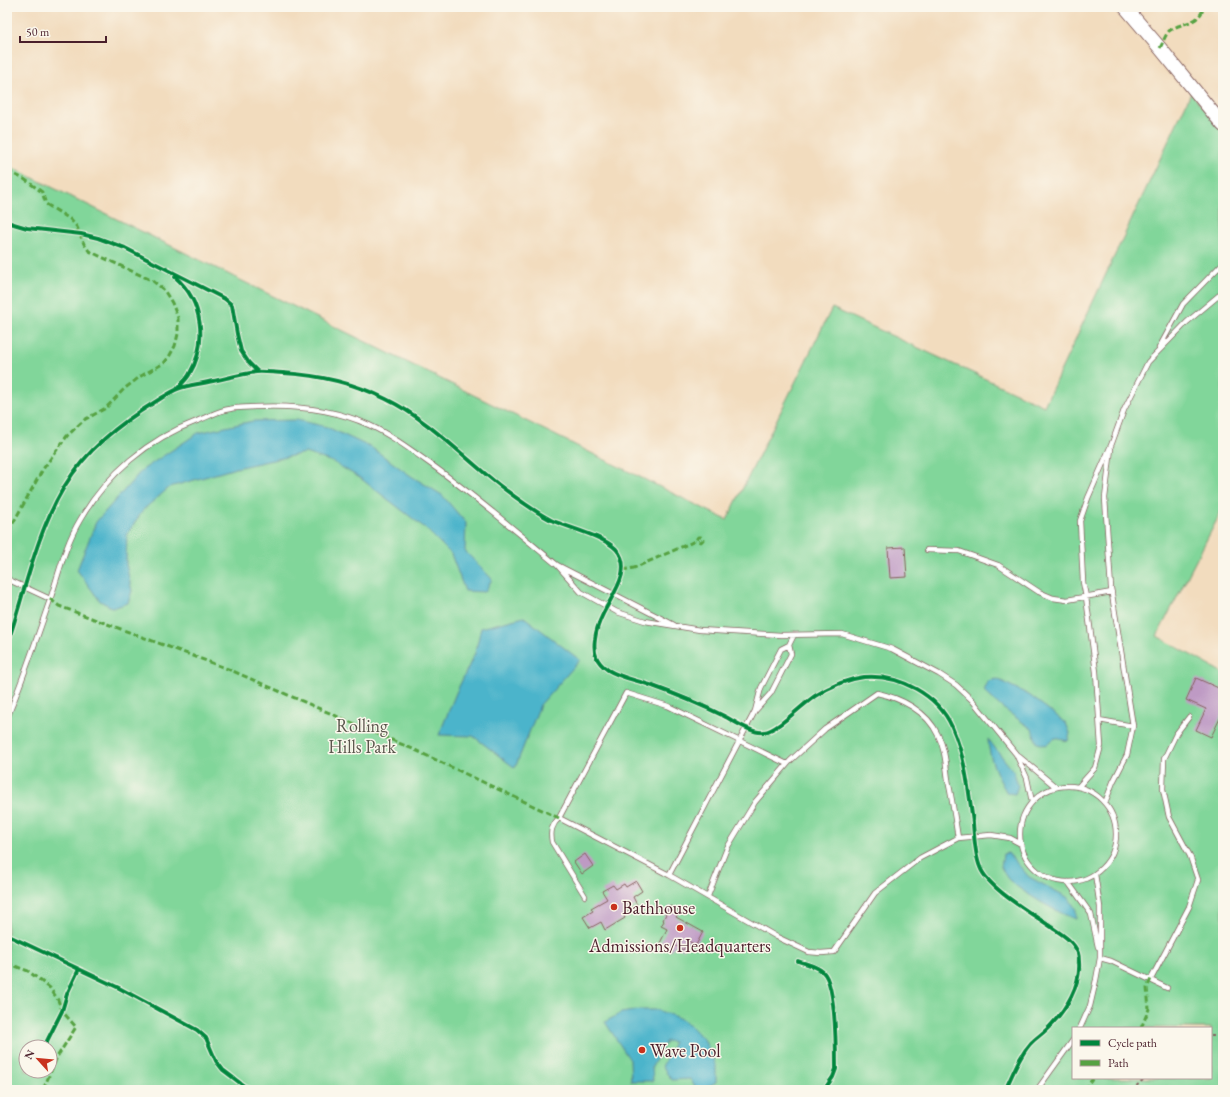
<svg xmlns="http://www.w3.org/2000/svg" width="1230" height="1097" viewBox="0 0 1230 1097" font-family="'EB Garamond',serif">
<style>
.green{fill:#81d69a;stroke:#667a62;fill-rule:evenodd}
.water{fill:#4cb4cb;stroke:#4b6a7b}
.building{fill:#be9ac4}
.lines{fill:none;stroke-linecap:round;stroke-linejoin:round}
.lane-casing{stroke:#85615e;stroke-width:6}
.secondary-casing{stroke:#85615e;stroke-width:15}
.path{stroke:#85615e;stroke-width:2;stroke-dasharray:3 3;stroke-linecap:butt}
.lane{stroke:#fff;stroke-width:4.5}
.secondary{stroke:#fff;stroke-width:13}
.quiet{stroke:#56a243;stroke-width:3;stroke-dasharray:6 3;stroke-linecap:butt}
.cycleway-casing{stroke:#fbf7ec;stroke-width:6}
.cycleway{stroke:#00873e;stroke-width:4}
.poi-dot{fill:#c8321e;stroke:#fbf7ec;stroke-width:1.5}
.labels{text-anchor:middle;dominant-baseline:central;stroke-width:3;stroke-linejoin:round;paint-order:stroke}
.park-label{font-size:18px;fill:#5a564c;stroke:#fbf7ec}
.poi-label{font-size:18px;fill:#4a1f2b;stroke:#fbf7ec;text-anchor:start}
</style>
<rect width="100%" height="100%" fill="#fbf7ec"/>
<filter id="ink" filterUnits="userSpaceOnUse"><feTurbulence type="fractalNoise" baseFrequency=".025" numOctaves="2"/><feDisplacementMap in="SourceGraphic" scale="8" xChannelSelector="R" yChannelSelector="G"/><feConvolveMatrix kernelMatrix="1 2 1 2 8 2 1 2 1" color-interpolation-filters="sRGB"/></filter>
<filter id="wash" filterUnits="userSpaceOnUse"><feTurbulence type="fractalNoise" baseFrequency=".012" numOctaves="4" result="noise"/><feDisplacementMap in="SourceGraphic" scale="16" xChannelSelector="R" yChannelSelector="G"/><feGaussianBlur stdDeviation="0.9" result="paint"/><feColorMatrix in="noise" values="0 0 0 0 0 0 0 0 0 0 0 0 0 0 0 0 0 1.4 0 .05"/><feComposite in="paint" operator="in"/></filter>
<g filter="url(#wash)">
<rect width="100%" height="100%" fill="#f2dcbe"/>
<!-- green -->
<path class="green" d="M1191,93L1223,132V508L1157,636L1223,673V1090H7V165L727,520L832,308L1044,406ZM1073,1028H1211V1078H1073ZM26,1047H50V1071H26Z"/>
<!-- water -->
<path class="water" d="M297,420L327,427L372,448L411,476L442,495L466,523L465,551L492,579L485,592L465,591L451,554L425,528L360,478L333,462L305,453L236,468L170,487L144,509L127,534L126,564L132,591L128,603L113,608L100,601L77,570L96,522L142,470L198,433L253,421Z
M524,617L580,660L540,705L515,768L473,736L439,735L456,693L475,653L481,628Z
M997,679L1029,695L1061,719L1066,723L1070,733L1068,741L1055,738L1046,745L1037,743L1032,729L1001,707L984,691L988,681Z
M988,739L1014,772L1018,786L1015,794L1007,793C997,776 989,759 988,739Z
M1008,853L1029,877L1069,898L1076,910V919C1059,914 1022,892 1009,880C1006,877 1003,871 1001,867L1003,854Z
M640,1010H657L679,1018L693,1028L704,1040L711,1053L716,1067V1082L702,1090H695V1086L690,1079L672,1080L662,1067L674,1042L666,1041L652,1067L653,1081H631L630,1060L605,1022L621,1013Z"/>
<g id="blocks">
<!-- building -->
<path class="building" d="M905,547L907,577L890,578L888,548Z
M1196,678L1223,690V712L1211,737L1196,730L1206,709L1186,700Z
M585,854L593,866L582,874L574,862Z
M636,881L642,891L633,897L637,905L623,914L625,918L605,930L601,922L590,928L583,917L593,911L591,908L607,899L602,891L613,885L616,889L624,884L626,887Z
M670,906L680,911L676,917L703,932L696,945L688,941L683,950L675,945L671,951L659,945L667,929L661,926L664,921L663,920Z"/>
</g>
</g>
<g filter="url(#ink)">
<use href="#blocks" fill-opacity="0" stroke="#85615e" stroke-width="1"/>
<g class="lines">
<!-- lane casing -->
<g class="lane-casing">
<path id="lane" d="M1159,348L1183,304L1223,263
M927,550L959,551L998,565L1039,592L1053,598L1067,600L1112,592
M7,579L50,599
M674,625L557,565L581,592L617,612L645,621L700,630L781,635L842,634L892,649L939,674L956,685L972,700L1016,754
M789,645L781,649L761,688L755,711L771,693L791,654L789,645L794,635
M7,718C23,680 36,640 50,600C59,573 65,545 80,520C107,474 148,439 197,421C208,417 219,410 230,409C238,407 246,408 254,407C293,405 332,408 369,425C391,435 411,450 432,465C475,496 516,531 557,565
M1099,720L1133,726
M787,764L668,706L626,693L559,818L669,875L777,937L809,952L821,953L834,952L875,893L920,858L958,838L991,835L1010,838L1021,844
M1020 834a48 48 0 1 1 96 0a48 48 0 1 1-96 0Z
M1078,787L1095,768L1101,746L1096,672L1086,597L1083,582L1080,521L1088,498L1112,443L1124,410L1148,362L1187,322L1223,292
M1032,802L1027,778L1016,754L1056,787
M1105,803L1113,782L1127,755L1133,726L1111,588L1105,498L1111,449
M559,818C552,825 550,831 552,842L585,896
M669,875L755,711
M1068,882L1091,914L1098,947
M708,896L727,848L755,802L790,761L825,729L877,693C901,698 927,711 938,735C945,749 946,765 948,780C952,799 955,818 958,838
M1100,958L1111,961L1167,988
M1151,979L1189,907L1198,880L1190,856L1169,817L1163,789L1164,759L1176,734L1189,717
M1080,1028L1090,1006L1096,980L1100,958V907L1095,874
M1037,1090L1073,1040"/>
</g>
<!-- secondary casing -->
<g class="secondary-casing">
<path id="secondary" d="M1125,7L1160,48L1223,125"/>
</g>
<!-- path -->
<path class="path" d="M1211,1036H1223
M1132,1090L1145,1078"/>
<!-- lane -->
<use href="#lane" class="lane"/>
<!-- secondary -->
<use href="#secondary" class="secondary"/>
<!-- quiet -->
<path class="quiet" d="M1160,48C1163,43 1165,35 1169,31C1182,21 1198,26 1204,7
M7,171L24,179L42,192L46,204L70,219L77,227L84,244L89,251L153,281L164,290L172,303L178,318V334L175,346L169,357L164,363L141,376L124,389L106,408L84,420L67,436L43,469L7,534
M622,570L634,568L695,541L698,537H701L703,540L701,542L695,541
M50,599L59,606L228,669L415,750L559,818
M7,963L28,971L50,988L58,1000L62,1011L76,1027L57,1057L43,1090
M1141,1028L1149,1009L1147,988L1151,979
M1085,1090L1093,1078"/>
<!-- cycleway casing -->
<g class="cycleway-casing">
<path id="cycleway" d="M7,222L27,228L81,234L98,238L125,248L225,299L232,305L237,334L241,351L249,363L258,372
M175,277C203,301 208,343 189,375C186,380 181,384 177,389
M7,645C25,592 35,536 64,487C86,450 119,424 155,402C162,398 170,392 178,389C188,385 201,384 213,381C227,378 242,374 256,372C265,371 274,373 283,373C318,375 354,383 386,399C429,420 462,456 499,485C516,498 532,510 551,520C569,528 603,536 616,549C634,569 612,595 603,614C599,622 596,630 595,639C593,653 596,662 608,670C621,678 636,680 650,685C675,694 700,704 724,716C734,721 753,734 764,732C777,731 803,704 815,696C829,687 848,679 864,677C899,674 938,695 952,727C965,756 969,791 973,823C974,836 975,855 980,867C988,889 1033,914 1054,929C1063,935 1074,942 1078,953C1079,956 1079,959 1079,962C1081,985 1066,1009 1051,1025C1045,1032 1037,1037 1031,1043C1019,1056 1013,1074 1005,1090
M7,935L119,988L197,1030L206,1038L216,1061L223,1070L244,1086L252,1090
M798,961C806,964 817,966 823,972C836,984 836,1051 836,1069L833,1077L824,1090
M44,1047L62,1011L67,994L79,969"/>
</g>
<!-- cycleway -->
<use href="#cycleway" class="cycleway"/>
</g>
</g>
<!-- markers -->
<g class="poi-dot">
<circle cx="614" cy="907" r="4"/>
<circle cx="680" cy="928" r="4"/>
<circle cx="642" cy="1050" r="4"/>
</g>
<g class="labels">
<!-- park labels -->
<g class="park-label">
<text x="362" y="725">Rolling<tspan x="362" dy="21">Hills Park</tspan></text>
</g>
<!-- poi labels -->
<g class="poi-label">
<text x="622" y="907">Bathhouse</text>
<text x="680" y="945" text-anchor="middle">Admissions/Headquarters</text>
<text x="650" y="1050">Wave Pool</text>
</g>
</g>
<!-- margin -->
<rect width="1230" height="1097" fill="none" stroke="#fbf7ec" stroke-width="24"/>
<!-- legend -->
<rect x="1072" y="1027" width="140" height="52" fill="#fbf7ec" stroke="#b4a19f"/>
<rect x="1080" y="1040" width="20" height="6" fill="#00873e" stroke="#b4a19f"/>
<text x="1108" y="1047" font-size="12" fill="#4a1f2b">Cycle path</text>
<rect x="1080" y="1060" width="20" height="6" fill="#56a243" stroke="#b4a19f"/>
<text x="1108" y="1067" font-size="12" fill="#4a1f2b">Path</text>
<!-- north arrow -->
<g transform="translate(38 1059) rotate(297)"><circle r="19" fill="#fbf7ec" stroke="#b4a19f"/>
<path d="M0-3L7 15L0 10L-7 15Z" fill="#c8321e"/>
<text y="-6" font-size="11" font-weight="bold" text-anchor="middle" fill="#4a1f2b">N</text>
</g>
<!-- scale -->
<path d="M20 36v6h86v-6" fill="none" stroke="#4a1f2b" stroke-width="2"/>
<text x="26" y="36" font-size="12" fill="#4a1f2b" stroke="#fbf7ec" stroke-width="3" paint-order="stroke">50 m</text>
</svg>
